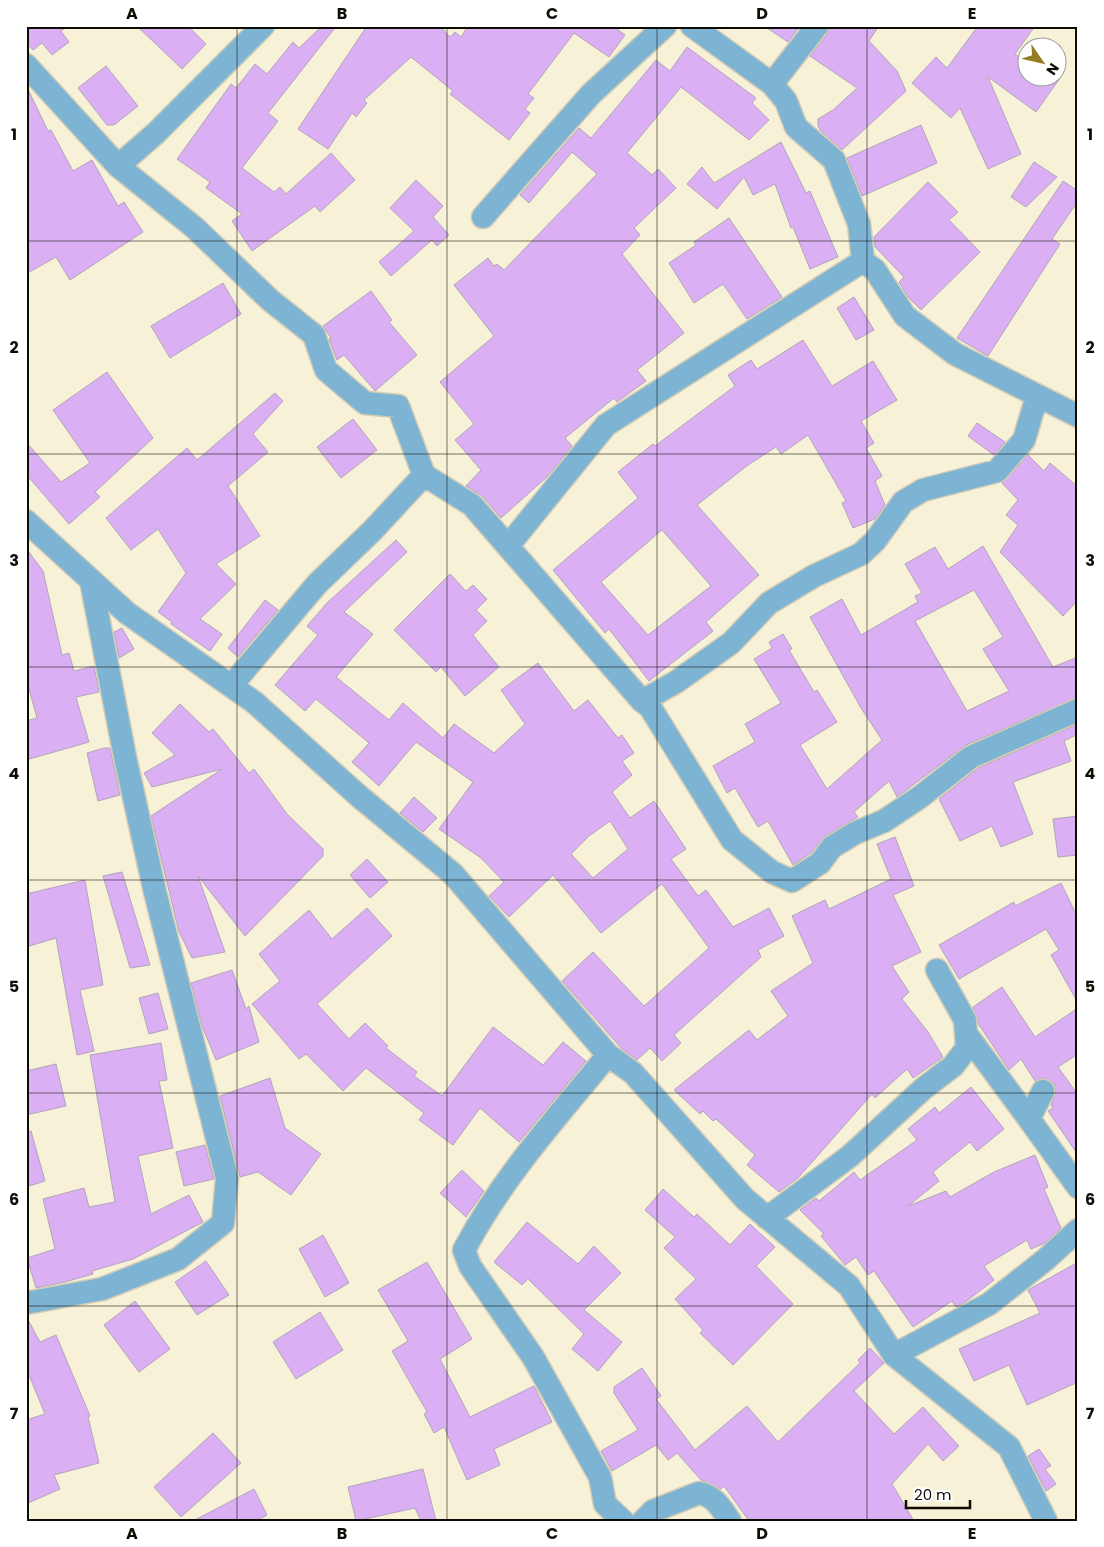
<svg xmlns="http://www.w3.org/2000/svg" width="1104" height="1547" viewBox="0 0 1104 1547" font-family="Poppins,sans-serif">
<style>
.building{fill:#daaff3;stroke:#b2a5ba;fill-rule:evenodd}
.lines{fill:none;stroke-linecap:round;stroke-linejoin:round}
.minor-casing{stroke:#d2ccb6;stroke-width:25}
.minor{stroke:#7db4d4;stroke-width:22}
.grid{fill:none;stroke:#0e0c05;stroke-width:1;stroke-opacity:0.55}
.neatline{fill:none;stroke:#0e0c05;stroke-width:2}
.grid-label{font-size:16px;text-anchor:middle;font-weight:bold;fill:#0e0c05}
</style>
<rect width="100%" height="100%" fill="#f7f1d8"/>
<!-- building -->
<path class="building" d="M26,26H68L61,31L69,42L52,55L42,43L33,50L26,42Z
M137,26H188L206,44L182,69Z
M322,26H332L334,29L268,113L278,121L242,168L274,192L280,187L286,194L331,153L355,180L320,212L315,206L252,251L232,221L242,214L206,188L210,182L177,159L231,84L236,88L255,64L267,74L293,42L299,48Z
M367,26H440L450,37L455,32L461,37L468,26H613L625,35L609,57L574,33L528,94L534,98L525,109L530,113L509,140L450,94L453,91L411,57L364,100L367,103L356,117L352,113L328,149L298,129Z
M764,26H800L788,42Z
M830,26H879L869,41L897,71L906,91L842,150L821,131L818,126V119L833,110L857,88L810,56L827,34Z
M978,26H1035L1015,54L1026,62V78H1060L1036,112L988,77L1021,154L988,169L960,108L951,118L912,83L936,57L947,68Z
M687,47L756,98L752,103L769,120L749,140L681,87L627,153L652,175L658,169L676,188L634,228L640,235L622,254L684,333L637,370L646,381L617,402L614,398L565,438L572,446L548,476L501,518L482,496L466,486L481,470L455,440L474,424L440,382L494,336L454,285L488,258L494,266L497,264L504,270L597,174L572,152L529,203L520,195L579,128L591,138L656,60L670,71Z
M106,66L138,106L114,125H107L78,88Z
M26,85L48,131L51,130L73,171L92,160L118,206L124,202L143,232L70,280L56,257L26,274Z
M921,125L937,163L862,196L847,158Z
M781,142L806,193L810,191L838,257L810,269L793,227L791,228L775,184L753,195L744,177L717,209L687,184L702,167L714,183Z
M1034,162L1057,177L1026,207L1011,197Z
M416,180L443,206L433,217L449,235L437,246L432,240L391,276L379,262L414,231L390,208Z
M1063,181L1078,191V201L1052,239L1060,244L988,356L957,338Z
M928,182L958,212L949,220L980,252L921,310L908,297L899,282L904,277L875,247L874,237Z
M729,218L782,297L747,319L723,284L694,303L669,263L696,245L694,242Z
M223,283L241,314L170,358L151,326Z
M371,291L392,320L389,322L417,355L375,391L344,355L337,360L329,339L331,338L323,326Z
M854,297L874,330L856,340L837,308Z
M803,340L832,386L873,361L897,400L861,421L874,443L866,448L882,476L875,481L885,505L875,519L853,528L842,503L846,501L808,435L781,454L776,447L748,465L697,505L759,575L706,622L713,631L649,681L609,629L605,633L553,570L638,498L618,472L653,444L655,446L735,386L728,375L751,360L757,369ZM662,530L711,586L648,635L601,582Z
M107,372L153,438L95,492L100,497L69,524L26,474V442L61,482L90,463L53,410Z
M275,393L283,401L253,434L268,452L228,486L260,536L216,564L236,584L200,619L222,634L210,651L171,624L172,622L158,612L186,573L158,529L131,550L106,518L187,448L197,460Z
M353,419L377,450L341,478L317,447Z
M977,423L1005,442L994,455L968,436Z
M1028,455L1044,471L1050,463L1078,487V600L1063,616L1000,552L1018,525L1006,515L1018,500L1002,483Z
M396,540L407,552L344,612L373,634L336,677L389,720L403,703L443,738L454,724L494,753L525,724L501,690L538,663L574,711L588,700L618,738L622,735L634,753L622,761L632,775L612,792L630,818L654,801L686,849L671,859L698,896L706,890L733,927L769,908L784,936L758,950L761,957L674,1035L681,1043L662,1061L650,1048L637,1060L622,1049L562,981L593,952L644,1006L709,948L662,884L601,933L553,875L509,917L489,896L504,882L481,858L439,829L473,782L416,742L379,786L352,762L369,743L316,699L305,711L275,685L318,635L307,626L326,604ZM610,821L628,849L593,878L571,854L589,836Z
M983,546L1053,667L1078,657V697L966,745L897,797L889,781L854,812L858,817L825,836L811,853L793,865L768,821L758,827L735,788L727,793L713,766L755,742L745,724L781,703L754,659L772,648L769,642L783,634L792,649L789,650L814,692L817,690L837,722L800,745L827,789L882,740L861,708L810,617L842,599L861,635L918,602L915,596L922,593L905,564L935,547L948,569ZM974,590L1003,637L983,649L1009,691L967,711L915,621Z
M26,548L43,571L62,655L69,653L74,671L94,666L99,692L76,697L89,742L26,760V721L37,718L26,678Z
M450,574L466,591L473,585L487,599L476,610L487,621L473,635L499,667L465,696L441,667L436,672L394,630Z
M265,600L278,610L238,657L228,648Z
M122,628L134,649L119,658L114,632Z
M180,704L209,732L213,729L249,773L254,769L287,814L323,849V856L245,936L198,876L225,952L192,958L179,932L151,816L222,769L152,787L144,773L175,755L152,733Z
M1078,724V734L1064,741L1071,761L1013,782L1033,834L1001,847L992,826L960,841L939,799L978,768Z
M104,748H110L120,795L98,801L87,753Z
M414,797L437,818L423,832L400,813Z
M1078,816V855L1058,857L1053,819Z
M895,837L914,886L893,895L921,952L892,966L909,992L902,999L928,1032L943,1057L913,1078L907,1069L875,1098L872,1094L798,1178L779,1192L747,1165L755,1155L716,1119L713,1121L703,1111L700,1114L674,1090L749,1030L757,1040L788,1016L771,991L813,963L792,916L825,900L829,909L891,879L877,844Z
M367,859L388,882L370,898L350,875Z
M122,872L150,965L130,968L103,876Z
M85,880L103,985L80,990L94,1051L77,1055L56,938L26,947V894Z
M1061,883L1078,918V1003L1051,955L1059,950L1046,929L959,979L939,945L1014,902L1015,906Z
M367,908L392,936L317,1004L349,1039L365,1023L388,1046L386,1048L417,1072L414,1076L442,1096L493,1027L543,1065L563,1042L586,1061L519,1142L480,1108L453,1145L419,1120L424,1113L366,1068L343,1091L306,1054L299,1059L252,1004L280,981L259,954L309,910L332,939Z
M232,970L246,1009L249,1006L259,1042L216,1060L202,1026L191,983Z
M1002,987L1035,1037L1078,1008V1054L1058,1067L1078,1095V1155L1048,1111L1053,1108L1051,1105L1056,1091L1054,1083L1043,1078L1035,1081L1021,1059L1009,1070L979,1025L973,1007Z
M158,993L168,1029L149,1034L139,998Z
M161,1043L167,1080L159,1081L173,1148L138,1156L151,1214L189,1195L203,1222L133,1259L92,1271L93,1274L65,1282L36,1288L27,1258L55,1249L43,1199L84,1188L89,1207L115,1202L90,1055Z
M56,1064L66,1106L26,1115V1071Z
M270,1078L285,1128L321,1154L291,1195L258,1172L240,1177L220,1096Z
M971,1087L1004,1129L977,1151L970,1142L933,1172L939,1181L908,1206L946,1191L950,1197L994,1172L1035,1155L1048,1187L1044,1189L1061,1228L1045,1243L1031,1249L1027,1240L984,1266L994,1280L964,1303L956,1307L952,1301L913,1327L874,1271L868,1275L856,1257L845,1265L821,1236L824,1234L800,1210L816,1198L819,1201L854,1172L860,1180L917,1140L908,1129L935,1107L939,1113Z
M31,1131L45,1181L26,1187V1132Z
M205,1145L214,1179L184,1186L176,1152Z
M462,1170L484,1191L466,1217L440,1193Z
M663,1189L694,1217L697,1214L730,1245L750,1224L775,1247L756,1266L793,1304L733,1365L700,1333L703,1330L675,1299L696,1279L664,1248L675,1237L645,1210Z
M527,1222L578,1264L594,1246L621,1273L584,1310L622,1342L598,1371L572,1349L584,1334L528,1279L522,1285L494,1262Z
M323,1235L349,1283L325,1297L299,1249Z
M206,1261L229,1295L197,1315L175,1282Z
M427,1262L472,1339L440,1359L470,1417L534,1386L552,1422L494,1449L500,1465L467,1480L444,1427L434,1433L424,1414L427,1412L392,1351L408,1341L378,1290Z
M1078,1262V1382L1027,1405L1009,1365L974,1381L959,1349L1040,1313L1028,1290Z
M135,1301L170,1349L139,1372L104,1325Z
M320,1312L343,1350L296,1379L273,1342Z
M26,1316L40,1342L56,1335L90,1416L88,1417L99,1463L54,1475L60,1489L26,1504V1420L45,1414L26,1368Z
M870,1348L884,1363L854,1391L894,1434L923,1407L959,1446L943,1461L928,1444L892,1484L914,1521H749L724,1486L721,1489L701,1480L677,1453L668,1460L656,1445L612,1471L601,1451L638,1430L614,1393V1387L642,1368L661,1396L656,1399L695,1450L747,1406L778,1442L860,1363L858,1360Z
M213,1433L241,1463L181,1517L154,1487Z
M1039,1449L1051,1466L1045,1469L1056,1484L1046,1491L1028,1456Z
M423,1469L436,1521H421L415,1508L356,1521L348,1487Z
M254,1489L267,1515L256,1521H193Z"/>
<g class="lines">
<!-- minor casing -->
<g class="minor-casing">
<path id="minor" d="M692,26L772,84L786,101L796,127L834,160L859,224L863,261L875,270L905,316L955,354L1078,416
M26,65L118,166L195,228L270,300L314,335L326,370L365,403L398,406L424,475L472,505L642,701L650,707L732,840L772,872L792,881L820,863L832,847L855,833L884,821L920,797L971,757L1078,710
M772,84L817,26
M118,166L156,133L263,26
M483,217L591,94L665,26
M26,521L127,613L254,702L360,797L453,874L608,1055L633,1073L745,1199L849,1286L894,1355L1009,1447L1046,1521
M508,546L606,425L863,261
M231,686L317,584L373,530L424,475
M642,701L676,682L731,643L769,603L814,576L861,554L875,541L903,502L923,490L997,471L1024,440L1037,396
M967,1035L1029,1119
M608,1055C556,1118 502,1178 464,1250L470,1266L533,1357L600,1477L605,1504L623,1521
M1043,1091L1029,1119L1078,1187
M767,1218L850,1156L924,1088L953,1066L967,1048L965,1020L937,970
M26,1303L102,1289L178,1259L223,1223L227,1178L155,892L125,757L91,581
M894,1355L989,1304L1045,1260L1078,1230
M643,1521L653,1511L699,1493C715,1496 721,1508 730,1521"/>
</g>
<!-- minor -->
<use href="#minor" class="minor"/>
</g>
<!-- grid -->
<path class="grid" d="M237,26V1521M447,26V1521M657,26V1521M867,26V1521M26,241H1078M26,454H1078M26,667H1078M26,880H1078M26,1093H1078M26,1306H1078"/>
<!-- border -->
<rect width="1104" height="1547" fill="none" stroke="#ffffff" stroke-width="55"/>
<!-- north arrow -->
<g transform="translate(1042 62) rotate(124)"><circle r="24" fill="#ffffff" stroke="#9f9e9b"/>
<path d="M0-4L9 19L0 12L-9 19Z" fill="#937c22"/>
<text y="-8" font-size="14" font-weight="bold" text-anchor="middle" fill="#0e0c05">N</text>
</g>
<!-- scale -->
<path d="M906 1500v8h64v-8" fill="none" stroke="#0e0c05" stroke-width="2.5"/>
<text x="914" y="1500" font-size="15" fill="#0e0c05" stroke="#ffffff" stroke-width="4" paint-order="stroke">20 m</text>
<rect x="28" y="28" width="1048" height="1492" class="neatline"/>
<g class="grid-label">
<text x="132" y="19">A</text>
<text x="342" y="19">B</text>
<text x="552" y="19">C</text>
<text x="762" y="19">D</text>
<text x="972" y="19">E</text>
<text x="14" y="140">1</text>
<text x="1090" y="140">1</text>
<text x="14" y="353">2</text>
<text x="1090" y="353">2</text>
<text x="14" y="566">3</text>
<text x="1090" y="566">3</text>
<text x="14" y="779">4</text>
<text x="1090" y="779">4</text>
<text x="14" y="992">5</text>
<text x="1090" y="992">5</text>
<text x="14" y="1205">6</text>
<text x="1090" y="1205">6</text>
<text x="14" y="1419">7</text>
<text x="1090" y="1419">7</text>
<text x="132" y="1539">A</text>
<text x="342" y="1539">B</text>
<text x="552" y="1539">C</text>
<text x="762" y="1539">D</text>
<text x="972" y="1539">E</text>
</g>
</svg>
